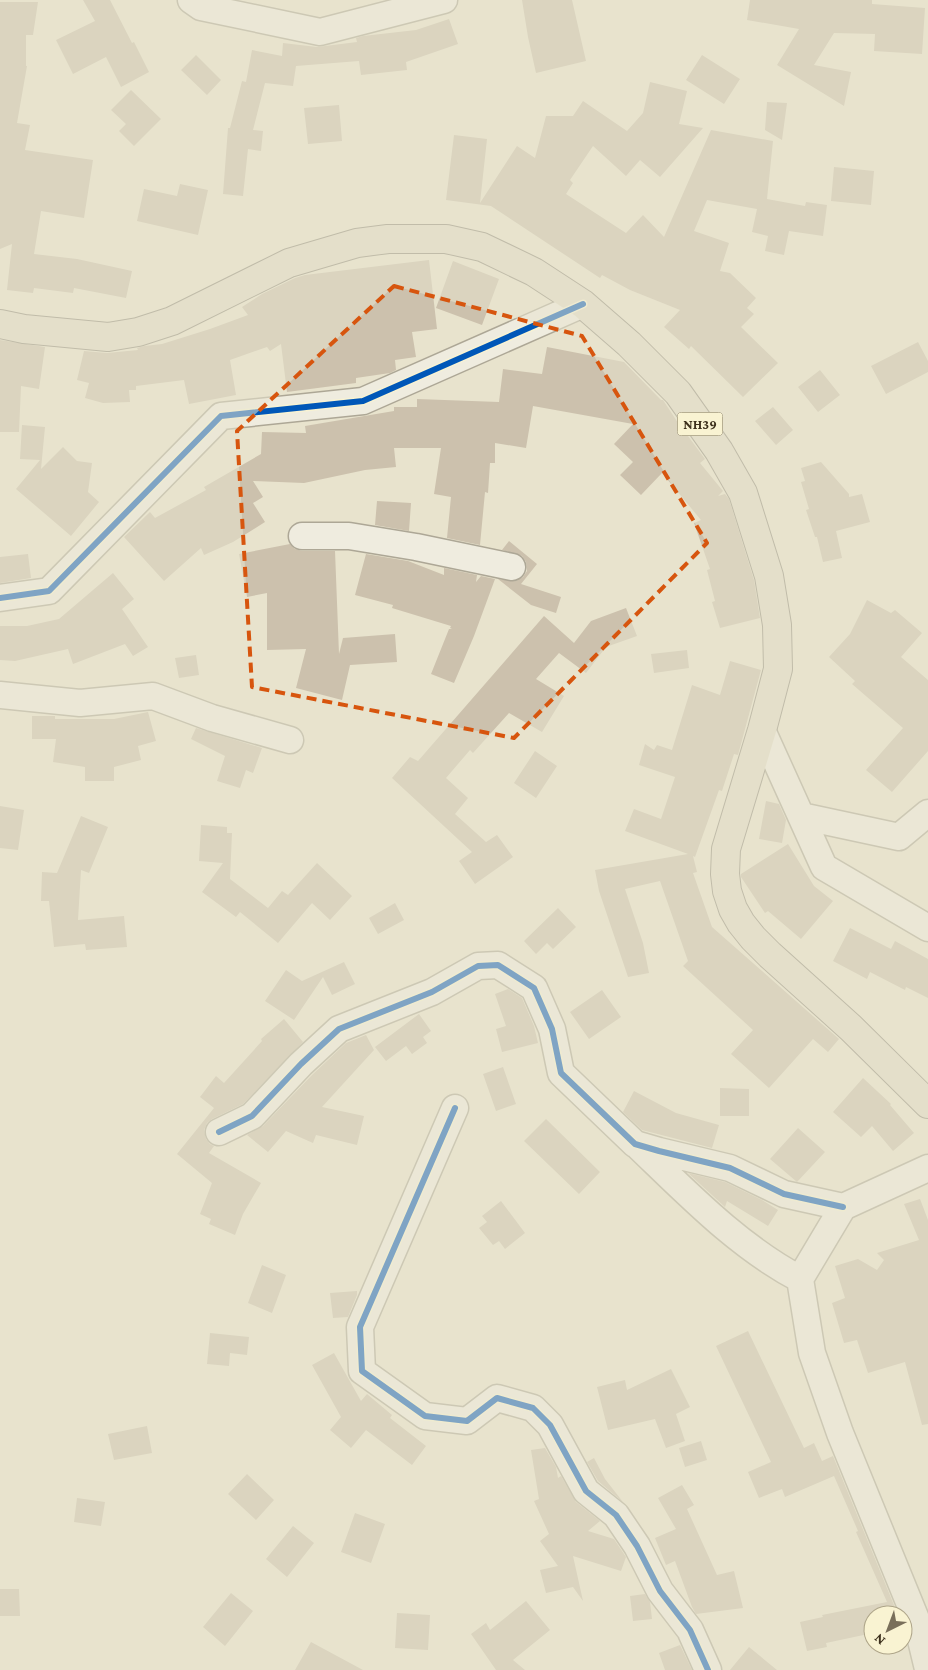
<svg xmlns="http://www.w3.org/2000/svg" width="928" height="1670" viewBox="0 0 928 1670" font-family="'Crimson Pro',serif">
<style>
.building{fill:#ccc1ad}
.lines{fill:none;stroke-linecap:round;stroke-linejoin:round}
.minor-casing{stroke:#ada796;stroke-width:29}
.trunk-casing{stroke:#928c7d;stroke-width:30}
.minor{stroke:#efecdf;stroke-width:26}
.trunk{stroke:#e1dac6;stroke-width:28}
.cycleway-casing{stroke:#f9f3d2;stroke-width:9}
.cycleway{stroke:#0057b8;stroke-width:6}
.marked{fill:none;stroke:#d7550e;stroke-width:4;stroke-dasharray:10 6;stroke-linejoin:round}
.labels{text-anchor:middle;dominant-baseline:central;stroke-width:5;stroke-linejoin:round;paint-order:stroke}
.shield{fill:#f9f3d2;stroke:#756a53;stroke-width:1}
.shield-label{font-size:14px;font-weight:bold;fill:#3d301c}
</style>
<rect width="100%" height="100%" fill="#e8e3cd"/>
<!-- building -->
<path class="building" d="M83,0H110L132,43L134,42L149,72L121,87L106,57L73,74L56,40L95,21Z
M522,0H572L586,61L536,73L528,37Z
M750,0H872V4L925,8L922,54L874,51L875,34L834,33L814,65L851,72L844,106L777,65L799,29L747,20Z
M0,2H38L33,35H26V66H27L17,123L30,125L25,150L93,160L84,218L41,211L34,254L77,259L132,271L126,298L74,288L73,293L34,288L33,293L7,290L12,244L0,249Z
M449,19L458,44L406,62L407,70L361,75L359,61L296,66L293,86L265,83L253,130L263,131L261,151L248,149L243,196L223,194L228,128H230L242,81L246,82L252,50L282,56L283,43L317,47L357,42L356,38L363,36L416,30Z
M196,55L221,80L207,95L181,70Z
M702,55L740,79L724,104L686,80Z
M650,82L687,91L679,124L703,128L660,177L640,160L626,176L593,146L570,180L573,183L566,194L626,233L643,215L664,237L711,130L773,141L767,199L805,206L806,202L827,205L823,236L789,231L784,255L765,251L768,236L752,232L757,209L707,200L694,231L729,243L720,271L730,273L756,298L747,308L754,314L741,327L778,363L743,397L691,346L689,349L664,327L680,310L630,290L602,275L600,278L491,206L446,200L454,135L487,139L480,203L517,146L535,158L546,116H573L583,101L627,131L643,113Z
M131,90L161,119L134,146L119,131L126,124L111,110Z
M767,102L787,103L782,140L765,130Z
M339,105L342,141L308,144L304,108Z
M834,167L874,171L871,205L831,201Z
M180,184L208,190L198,235L137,221L144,189L177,196Z
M429,260L437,329L412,332L416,357L395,360L396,370L390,373L356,378V383L287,392L281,344L270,351L267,347L230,360L236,395L189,404L184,380L136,386V390H129L130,402L103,403L85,398L89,383L77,380L84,351L107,353L138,350L137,348L144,346L162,344L210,329L248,315L242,307L262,294L295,278L305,275Z
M453,261L499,279L482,325L436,308Z
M0,340L45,347L39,389L21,386L19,432H0Z
M918,342L928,361V372L886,394L871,366Z
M547,347L624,362L661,400H663L684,432H685L705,459L700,463L723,491L718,496L725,494L729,499L754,580L760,618L720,628L712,602L715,601L707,570L710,569L694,523L701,520L662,473L641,495L620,475L633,462L614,444L633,424L533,406L526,448L495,443V463H490L488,493L485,492L480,545L447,538L451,497L434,494L441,448H394L396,467L365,470L304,483L253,481L263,497L253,503L265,522L233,542L204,555L201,548L164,581L124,537L150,512L155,518L206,490L204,487L261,454L262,432L306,433L305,426L394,411V407H417V399L499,402L503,369L542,374Z
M820,370L840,395L818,412L798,387Z
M773,407L793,430L776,445L755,421Z
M22,425L45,427L41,469L63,447L77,461L92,463L88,492L99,502L71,536L16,489L40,460L20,459Z
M821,462L849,494V497L862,494L870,522L836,531L842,558L823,562L817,537H815L806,510L809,509L801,482L805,481L801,468Z
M377,501L411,503L409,531L375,525Z
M509,541L537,564L521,584L561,597L556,613L531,605L498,579L516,581L523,577L527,571L526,562L522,556L502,550Z
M290,544L295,549L302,551H335L339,654L343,638L395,634L397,662L350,665L342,700L296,688L306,649L267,650V593L247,597L239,554Z
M28,554L31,578L0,583V557Z
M366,554L408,561L444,575V568L477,575L476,582L481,576L495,579L474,636L454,683L431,674L449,629H452L450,628L451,626L392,608L393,605L355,595Z
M113,573L134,599L122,609L148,647L133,656L125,644L73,664L68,649L15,661L0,660V626H27L59,619Z
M867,600L891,613L895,610L922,633L901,657L928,680V751L892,792L866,770L903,728L852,684L855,681L829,657L850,634Z
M626,608L637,636L606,647L586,673L559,653L536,679L564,696L542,732L509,713L473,753L470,750L446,778L468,798L455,814L486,842L497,835L513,857L475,884L459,861L472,852L392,778L410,757L418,761L544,616L574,643L591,621Z
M687,650L689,668L654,673L651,654Z
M196,655L199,675L179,678L175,658Z
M730,661L761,670L738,755L734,754L722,791L719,790L695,857L693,856L697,872L693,873L712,927L839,1039L828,1052L813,1039L769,1088L731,1054L753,1030L683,966L688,961L660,881L625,889L643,943L649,973L628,977L599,891L595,870L688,854L625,831L634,809L661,819L675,777L639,765L645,744L654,750L657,745L672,750L692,685L720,695Z
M148,712L156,741L138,746L141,760L114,767V781H85V767L53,762L56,739H32V716H55V719H114Z
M196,728L262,748L253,773L246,770L240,788L217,781L225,756L191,739Z
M535,751L557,766L536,798L514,783Z
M766,801L779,804L786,820L782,843L759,839Z
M0,806L24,810L18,850L0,848Z
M81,816L108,827L89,873L81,870L78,920L124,916L127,947L86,950L85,944L54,947L49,901H41L42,872L57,873Z
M201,825L227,827V833H232L230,879L268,908L282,891L288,895L317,863L352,896L330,920L312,903L278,943L240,912L236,917L202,892L223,863L199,861Z
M788,844L814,886L833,901L801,939L768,911L765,913L741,877V874Z
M395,903L404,920L378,934L369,918Z
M558,908L576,927L553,949L547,943L536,954L524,941Z
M850,928L891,949L895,941L928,959V998L906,987L905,990L870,972L867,979L833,961Z
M344,962L355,984L332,995L323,977L294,1020L265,1001L286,970L302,981Z
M508,989L522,998L534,1026L538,1043L502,1052L496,1029L506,1026L495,994Z
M602,990L621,1017L589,1039L570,1012Z
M419,1014L431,1031L423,1037L427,1043L412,1054L406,1046L386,1061L375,1047Z
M284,1019L303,1042L243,1104L212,1119L207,1123L204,1130L206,1139L210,1144L214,1146L209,1153L261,1183L243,1214L235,1235L209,1224L211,1219L200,1214L212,1183L177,1154L214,1108L200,1097L216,1076L224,1083L262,1041L261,1039Z
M366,1035L374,1050L322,1107L364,1116L357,1145L316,1135L313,1143L286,1131L268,1152L247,1135L263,1126L312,1075L346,1043Z
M503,1067L516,1104L496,1111L483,1074Z
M863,1078L891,1104L890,1105L914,1133L893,1151L872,1126L861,1137L833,1112Z
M720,1088L749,1089V1116H720Z
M634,1091L676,1113L719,1125L712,1148L642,1130L623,1112Z
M546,1119L600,1172L579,1194L524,1141Z
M798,1128L825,1152L797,1182L770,1159Z
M688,1173L725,1182L762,1200L778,1210L768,1226L727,1201L725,1207Z
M920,1199L928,1220V1424L922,1425L905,1362L868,1373L857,1340L844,1343L832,1303L845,1298L835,1266L858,1259L877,1270L884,1260L877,1253L919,1240L904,1204Z
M501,1201L525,1233L505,1249L499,1241L493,1245L479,1228L487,1222L482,1216Z
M262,1265L286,1275L272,1313L248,1303Z
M357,1291V1295L348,1317L333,1318L330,1293Z
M748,1331L804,1448L814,1443L822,1461L833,1456L898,1615H873V1633L826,1643L827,1647L807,1651L800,1622L823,1617L822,1615L887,1602L856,1532L858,1531L834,1476L785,1497L782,1489L759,1498L748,1472L771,1462L716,1346Z
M210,1333L249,1337L247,1355L230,1353L229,1366L207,1364Z
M334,1353L361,1401L367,1394L392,1415L390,1418L426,1446L412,1465L366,1430L351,1448L330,1430L341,1417L312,1365Z
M671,1369L690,1407L676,1414L685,1441L666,1448L655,1419L608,1430L597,1387L625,1380L627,1390Z
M147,1426L152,1453L114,1460L108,1434Z
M701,1441L707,1460L685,1467L679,1448Z
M545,1448L556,1467L558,1478L561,1476L576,1502L600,1521L588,1531L614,1539L626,1557L621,1571L573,1556L583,1601L573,1587L546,1593L540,1570L558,1566L540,1541L549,1534L534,1501L539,1499L531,1450Z
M594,1458L605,1479L623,1502L598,1481L587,1462Z
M247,1474L274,1500L256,1520L228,1494Z
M682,1485L694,1505L687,1509L717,1575L734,1571L743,1608L696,1614L692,1607L675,1561L666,1565L655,1538L676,1529L658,1498Z
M77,1498L105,1502L101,1526L74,1522Z
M355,1513L385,1524L371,1563L341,1552Z
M293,1526L314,1543L287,1577L266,1559Z
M0,1589H19L20,1616H0Z
M231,1593L253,1611L225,1646L203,1627Z
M645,1594L650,1602L652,1619L633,1621L630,1596Z
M526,1601L550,1630L513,1660L525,1670H496L471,1634L486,1623L490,1630Z
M397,1613L430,1615L428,1650L395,1648Z
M311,1642L363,1670H295Z
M680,1645L692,1670H665L659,1653Z
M749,1647L777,1670H730Z"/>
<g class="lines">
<!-- minor casing -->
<g class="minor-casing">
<path id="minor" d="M191,0L201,7L320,32L444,0
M302,536H349L416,547L512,567
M0,598L49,591L221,416L363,401L583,304
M0,695L80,703L153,696L212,718L290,740
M762,730L824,867L928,928
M801,816L899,837L928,813
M455,1108L360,1327L362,1371L425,1416L467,1421L497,1398L533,1408L550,1425L586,1491L616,1515L637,1546L660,1591L690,1630L708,1670
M219,1132L252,1116L301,1064L339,1029L432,992L478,966L498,965L534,988L552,1029L561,1073L635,1144L659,1151L730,1168L784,1194L843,1207
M639,1147C689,1195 739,1247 800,1279
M928,1168L843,1207L800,1279L812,1353L840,1433L916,1619L928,1669"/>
</g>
<!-- trunk casing -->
<g class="trunk-casing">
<path id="trunk" d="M0,324L24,329L108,337L138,332L172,321L289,263L357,243L388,239H446L482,247L534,272L583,304L629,344L678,393L719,451L743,493L769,576L777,625L778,669L762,730L726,849L725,874L727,891L733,909L741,923L753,938L770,955L851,1028L928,1104"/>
</g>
<!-- minor -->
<use href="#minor" class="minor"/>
<!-- trunk -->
<use href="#trunk" class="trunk"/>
<!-- cycleway casing -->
<g class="cycleway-casing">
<path id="cycleway" d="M0,598L49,591L221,416L363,401L583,304
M455,1108L360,1327L362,1371L425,1416L467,1421L497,1398L533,1408L550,1425L586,1491L616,1515L637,1546L660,1591L690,1630L708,1670
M219,1132L252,1116L301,1064L339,1029L432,992L478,966L498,965L534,988L552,1029L561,1073L635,1144L659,1151L730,1168L784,1194L843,1207"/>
</g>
<!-- cycleway -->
<use href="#cycleway" class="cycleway"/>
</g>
<!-- marked area -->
<path d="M0 0H928V1670H0ZM394,286L582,336L707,543L514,738L252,687L237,431Z" fill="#e8e3cd" fill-opacity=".55" fill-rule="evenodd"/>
<path class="marked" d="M394,286L582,336L707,543L514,738L252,687L237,431Z"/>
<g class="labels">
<!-- shield labels -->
<rect class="shield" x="677.5" y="412.5" width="45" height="23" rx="4"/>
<g class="shield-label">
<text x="700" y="424">NH39</text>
</g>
</g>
<!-- north arrow -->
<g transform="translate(888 1630) rotate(222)"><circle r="24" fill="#f9f3d2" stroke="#aea589"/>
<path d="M0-4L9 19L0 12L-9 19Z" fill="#796f5a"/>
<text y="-8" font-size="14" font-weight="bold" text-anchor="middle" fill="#3d301c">N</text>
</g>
</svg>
